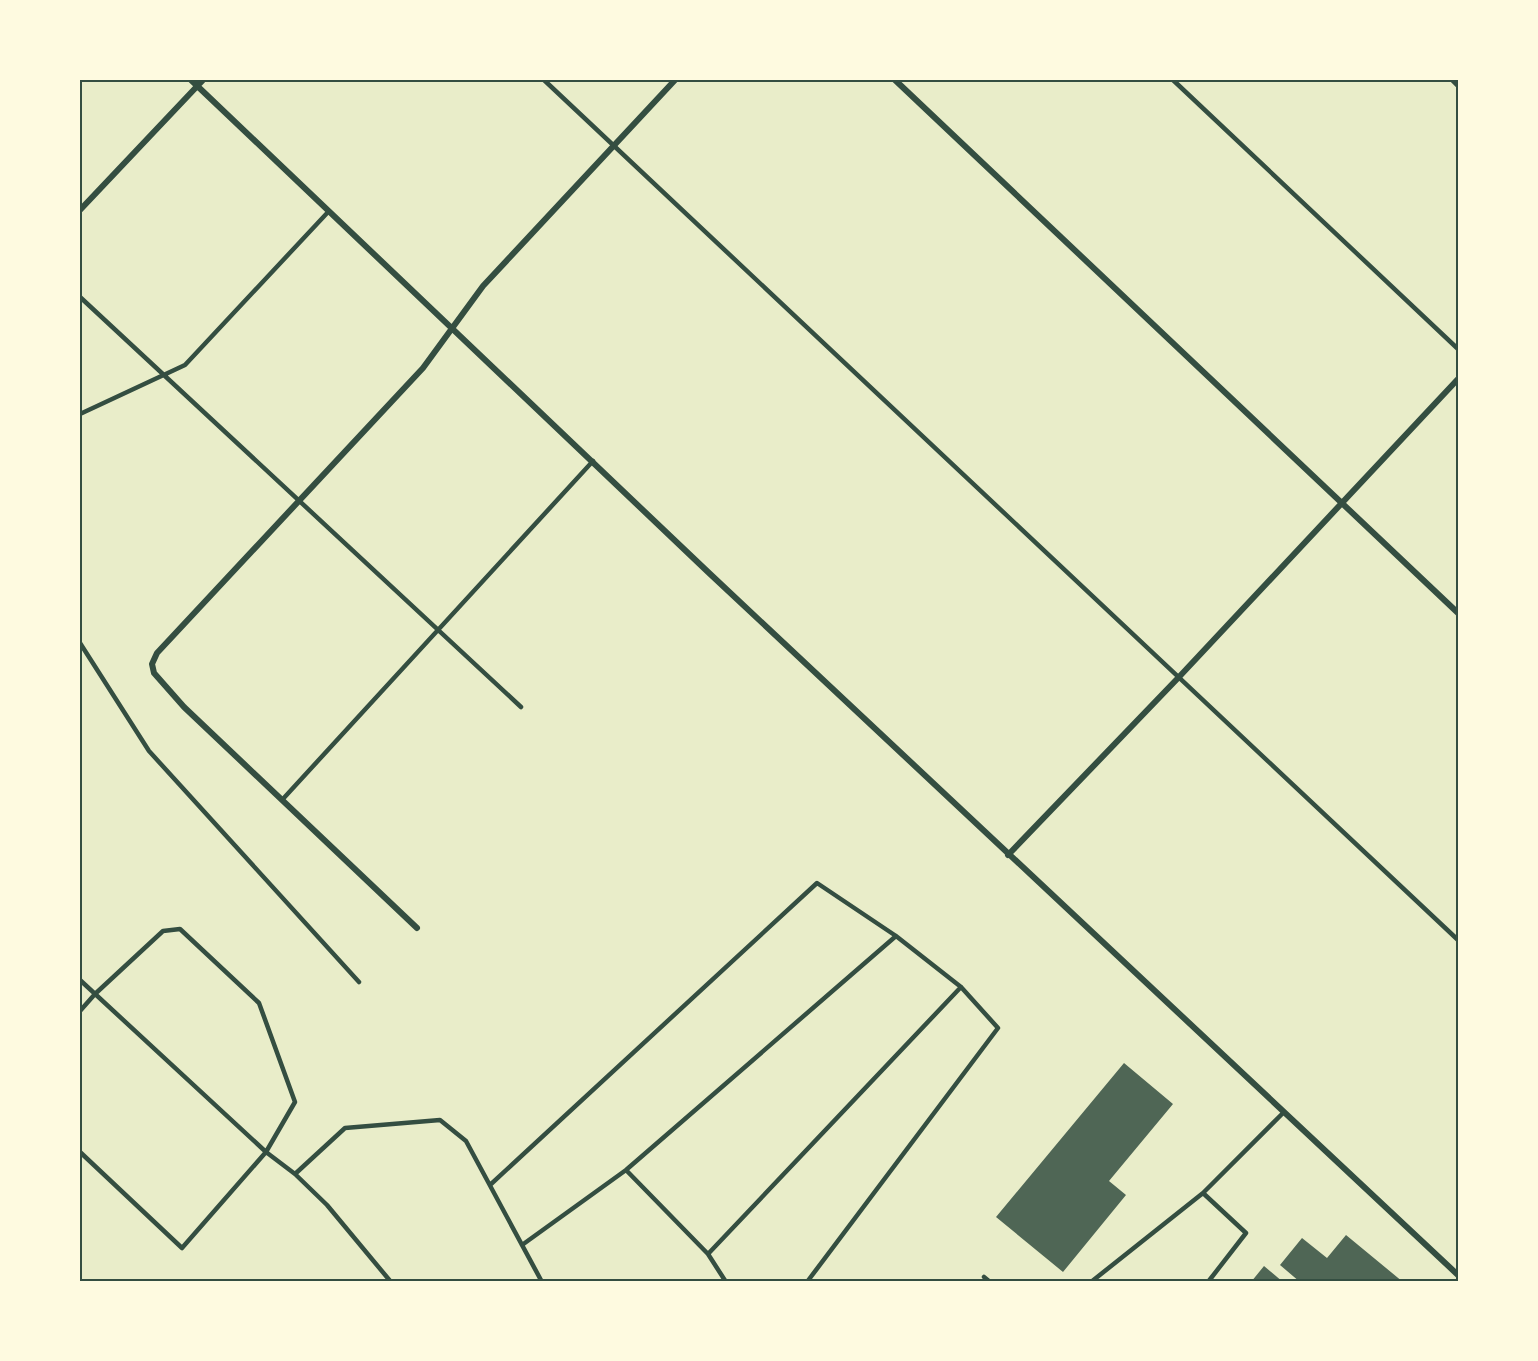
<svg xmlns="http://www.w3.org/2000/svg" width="1538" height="1361" viewBox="0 0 1538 1361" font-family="'IBM Plex Sans',sans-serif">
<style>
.building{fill:#4f6655}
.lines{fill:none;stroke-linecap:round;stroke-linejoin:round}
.service{stroke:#344e41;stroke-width:4.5}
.minor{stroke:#344e41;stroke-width:6}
.neatline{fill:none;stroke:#344e41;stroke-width:2}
</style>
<rect width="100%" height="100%" fill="#e9edc9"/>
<!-- building -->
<path class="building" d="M1124,1063L1173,1104L1109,1181L1126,1195L1063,1272L996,1217Z
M1346,1235L1403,1282H1300L1280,1265L1302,1238L1327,1258Z
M1264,1266L1283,1282H1251Z"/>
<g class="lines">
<!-- service -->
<path class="service" d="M544,80L1458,940
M1173,80L1458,349
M80,297L521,707
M80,414L185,365L329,211
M80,643L149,751L359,982
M282,800L593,461
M80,980L266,1152L295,1174L327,1205L391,1282
M80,1011L95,994L163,931L180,929L259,1003L295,1102L266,1152L182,1248L80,1152
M626,1170L708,1254L726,1282
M295,1174L345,1128L440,1120L466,1141L542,1282
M490,1185L817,883L896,936L961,987L998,1028L807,1282
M1203,1193L1283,1113
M522,1245L626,1170L896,936
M708,1254L961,987
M984,1277L990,1282
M1091,1282L1203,1193L1246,1233L1208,1282"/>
<!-- minor -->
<path class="minor" d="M191,80L708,572L1458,1275
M895,80L1458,613
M1453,80L1458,85
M80,210L203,80
M1008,855L1179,677L1458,379
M417,928L184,707L154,673L152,664L157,653L423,368L483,286L675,80"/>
</g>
<!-- border -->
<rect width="1538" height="1361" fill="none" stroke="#fefae0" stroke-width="162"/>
<rect x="81" y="81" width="1376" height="1199" class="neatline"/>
</svg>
